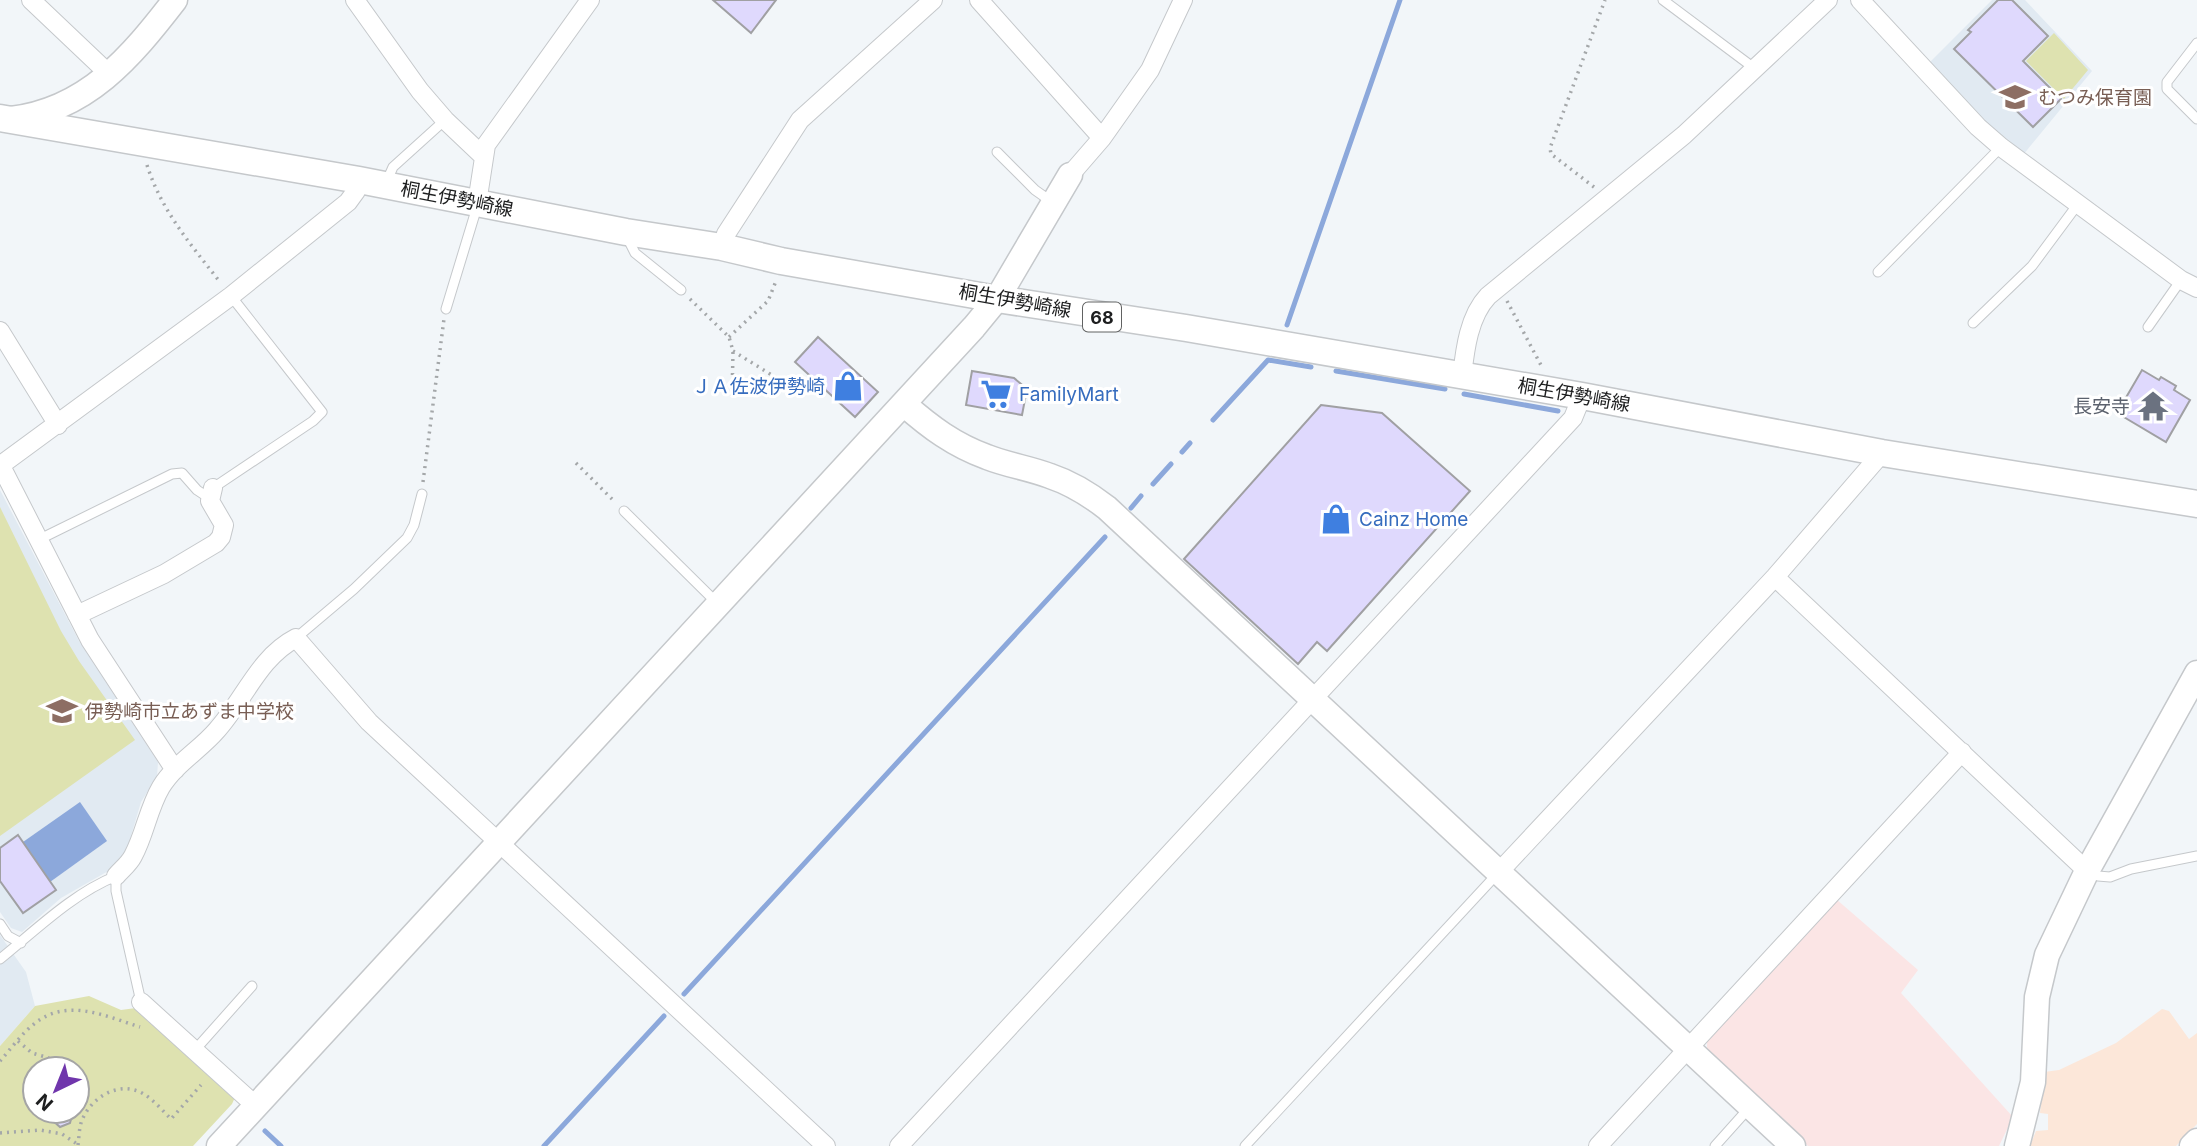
<svg xmlns="http://www.w3.org/2000/svg" width="2197" height="1146" viewBox="0 0 2197 1146" font-family="Inter,'Noto Sans JP',sans-serif">
<style>
.commercial{fill:#fce7d9}
.industrial{fill:#fbe5e5}
.built{fill:#e1eaf2}
.green{fill:#dee2b0;fill-rule:evenodd}
.water{fill:#8ca8db}
.lines{fill:none;stroke-linecap:round;stroke-linejoin:round}
.stream{stroke:#8ca8db;stroke-width:5}
.building{fill:#dfd9fd;stroke:#a0a0a3;stroke-width:2}
.lane-casing{stroke:#c5c8cb;stroke-width:11}
.street-casing{stroke:#c5c8cb;stroke-width:20}
.secondary-casing{stroke:#c5c8cb;stroke-width:27}
.primary-casing{stroke:#c5c8cb;stroke-width:29}
.path{stroke:#a4a7a9;stroke-width:3.5;stroke-dasharray:2 5;stroke-linecap:butt}
.lane{stroke:#fff;stroke-width:9}
.street{stroke:#fff;stroke-width:18}
.secondary{stroke:#fff;stroke-width:24}
.primary{stroke:#fff;stroke-width:26}
.labels{text-anchor:middle;dominant-baseline:central;stroke-width:6;stroke-linejoin:round;paint-order:stroke}
.shield{fill:#fff;stroke:#616262;stroke-width:2}
.shield-label{font-size:18px;font-weight:bold;fill:#1d1e1f}
.education-label{font-size:19px;fill:#785e54;stroke:#fff;text-anchor:start}
.street-label{font-size:19px;fill:#1d1e1f;stroke:#fff}
.shop-label{font-size:19px;fill:#366cbe;stroke:#fff;text-anchor:start}
.worship-label{font-size:19px;fill:#5b616d;stroke:#fff;text-anchor:end}
</style>
<rect width="100%" height="100%" fill="#f2f6f9"/>
<!-- commercial -->
<path class="commercial" d="M2162,1009L2169,1011L2189,1039L2197,1033V1124L2176,1146H2030L2036,1131L2048,1130V1114L2040,1113L2044,1072L2059,1070L2116,1043Z"/>
<!-- industrial -->
<path class="industrial" d="M1836,899L1918,970L1901,993L2013,1117L1999,1146H1808L1707,1051V1042Z"/>
<!-- built -->
<path class="built" d="M1992,0H2025L2092,71L2023,155L2001,139L1928,64Z
M0,490L79,641L158,762L157,777L141,802L126,853L110,870L61,898L22,932L11,928L0,912Z
M0,935L26,972L35,1006L0,1046Z"/>
<!-- green -->
<path class="green" d="M2054,33L2088,70L2064,99L2026,61Z
M0,507L61,631L79,661L135,740L0,836Z
M89,996L121,1010L136,1008L236,1095L232,1104L193,1146H0V1046L35,1006ZM35,1069H77V1111H35Z"/>
<!-- water -->
<path class="water" d="M80,802L107,841L50,882L23,842Z"/>
<g class="lines">
<!-- stream -->
<path class="stream" d="M1287,325L1400,0
M1336,371L1445,389
M1464,394L1558,411
M1213,420L1268,360L1311,367
M1182,452L1190,443
M1153,484L1171,464
M1131,508L1141,496
M684,994L1105,537
M265,1131L281,1146
M544,1146L664,1016"/>
</g>
<!-- building -->
<path class="building" d="M713,0H776L751,33Z
M1998,0H2012L2048,36L2023,61L2061,99L2033,127L1954,49L1971,32L1968,30Z
M818,337L878,392L855,417L795,362Z
M2142,370L2159,380L2161,377L2176,386L2174,390L2190,400L2166,442L2117,413Z
M972,371L1014,378L1027,389L1022,415L966,405Z
M1321,405L1382,413L1470,491L1327,651L1317,642L1298,664L1184,559Z
M18,835L56,890L23,913L0,881V848Z
M42,1111H73L70,1123L60,1127Z"/>
<g class="lines">
<!-- lane casing -->
<g class="lane-casing">
<path id="lane" d="M1663,0L1754,68
M2197,43L2167,82V89L2197,119
M997,152L1035,190L1052,202
M386,183L393,167L445,120
M627,237L635,253L681,290
M1878,272L2001,147
M446,309L477,207
M1973,323L2032,266L2078,204
M2148,327L2181,280
M213,488L313,421L322,412L231,296
M624,511L717,603
M38,540L172,474L182,473L197,490L209,498
M296,638L354,589L407,538L414,525L422,494
M2087,871L2098,876L2110,877L2131,869L2197,856
M0,924L8,936L21,943
M0,959C36,930 72,894 116,876V891L141,1002
M195,1050L252,986
M1245,1146L1498,873
M1715,1146L1749,1108"/>
</g>
<!-- street casing -->
<g class="street-casing">
<path id="street" d="M31,0L109,74
M355,0L420,91L445,120L484,157
M979,0L1102,138
M1860,0L1978,127L2001,147L2181,280L2197,288
M1070,175L1102,138L1150,70L1183,0
M477,203L486,145L590,0
M722,247L726,234L800,120L933,0
M0,331L58,425
M1462,376C1465,349 1469,316 1488,296L1684,135L1828,0
M0,464L90,640L175,770
M1,465L231,296L348,202L356,191L359,180
M1775,577L2087,871
M77,615L164,574L216,543L221,537L224,525L210,501L213,488
M1498,873L1775,577L1882,453
M116,876C121,870 129,864 133,856C145,834 148,809 161,787C175,764 200,750 217,730C244,700 259,657 296,638L369,722L826,1146
M141,1002L256,1106
M899,1146L1573,418L1582,396
M1598,1146L1962,752"/>
</g>
<!-- secondary casing -->
<g class="secondary-casing">
<path id="secondary" d="M11,119C87,110 131,57 175,0
M905,405C930,427 954,445 987,457C1007,465 1029,468 1050,476C1071,483 1089,494 1107,508L1793,1146
M219,1146L974,327L997,299L1070,175
M2017,1146L2033,1082L2037,997L2047,955L2087,871L2197,673
M2192,1146L2197,1141"/>
</g>
<!-- primary casing -->
<g class="primary-casing">
<path id="primary" d="M0,118L359,180L626,232L722,247L781,261L997,299L1186,328L1582,396L1882,453L2197,504"/>
</g>
<!-- path -->
<path class="path" d="M147,165C161,210 191,245 220,282
M1594,187L1551,154L1550,148L1605,0
M690,299L729,337L733,351L732,399
M1507,301L1543,369
M729,337L768,301L776,281
M733,351L783,382
M576,463L615,502
M423,482L444,319
M18,1041L32,1053L49,1058
M0,1061C11,1049 21,1034 34,1024C67,997 105,1016 140,1027
M0,1133L40,1130L62,1134L77,1144
M78,1145C79,1138 79,1130 81,1123C89,1099 117,1080 142,1093C153,1099 162,1110 171,1119L201,1085"/>
<!-- lane -->
<use href="#lane" class="lane"/>
<!-- street -->
<use href="#street" class="street"/>
<!-- secondary -->
<use href="#secondary" class="secondary"/>
<!-- primary -->
<use href="#primary" class="primary"/>
</g>
<!-- icons -->
<defs>
<g id="school-bare" transform="scale(2.415)"><path d="M0-5L7-2L0 1L-7-2ZM-4 1L0 2.5L4 1V4Q0 6-4 4Z" fill="#8d6e63" stroke="#fff" stroke-width="2.5" paint-order="stroke"/></g>
<g id="shop-bare" transform="scale(2.415)"><path d="M-5-2.5h2.3a2.7 3.5 0 0 1 5.4 0H5L5.5 6h-11ZM-1.5-2.5h3a1.5 2.3 0 0 0-3 0Z" fill="#3f7fe0" stroke="#fff" stroke-width="2.5" paint-order="stroke"/></g>
<g id="supermarket-bare" transform="scale(2.415)"><path d="M-6-5.5h2.5l.6 2H6L4.5 2H-2.5L-4.4-4H-6ZM-1.5 3.2a1.3 1.3 0 1 0 .1 0ZM3 3.2a1.3 1.3 0 1 0 .1 0Z" fill="#3f7fe0" stroke="#fff" stroke-width="2.5" paint-order="stroke"/></g>
<g id="temple-bare" transform="scale(2.415)"><path d="M0-6L5-2H3V0L6.5 2.5H4V6H1.5V3h-3V6H-4V2.5H-6.5L-3 0V-2H-5Z" fill="#6b7280" stroke="#fff" stroke-width="2.5" paint-order="stroke"/></g>
</defs>
<g fill-rule="evenodd">
<use href="#school-bare" x="2015" y="97"/>
<use href="#shop-bare" x="848" y="386"/>
<use href="#supermarket-bare" x="996" y="394"/>
<use href="#temple-bare" x="2153" y="406"/>
<use href="#shop-bare" x="1336" y="519"/>
<use href="#school-bare" x="62" y="711"/>
</g>
<g class="labels">
<!-- shield labels -->
<rect class="shield" x="1083" y="302.5" width="38" height="29" rx="5"/>
<g class="shield-label">
<text x="1102" y="317">68</text>
</g>
<!-- education labels -->
<g class="education-label">
<text x="2038" y="97">むつみ保育園</text>
<text x="85" y="711">伊勢崎市立あずま中学校</text>
</g>
<!-- street labels -->
<g class="street-label">
<text transform="translate(457 199) rotate(11)">桐生伊勢崎線</text>
<text transform="translate(1015 301) rotate(10)">桐生伊勢崎線</text>
<text transform="translate(1574 395) rotate(10)">桐生伊勢崎線</text>
</g>
<!-- shop labels -->
<g class="shop-label">
<text x="825" y="386" text-anchor="end">ＪＡ佐波伊勢崎</text>
<text x="1019" y="394">FamilyMart</text>
<text x="1359" y="519">Cainz Home</text>
</g>
<!-- worship labels -->
<g class="worship-label">
<text x="2130" y="406">長安寺</text>
</g>
</g>
<!-- north arrow -->
<g transform="translate(56 1090) rotate(223)"><circle r="33" fill="#ffffff" stroke="#a5a5a5" stroke-width="2"/>
<path d="M0-5L12 26L0 18L-12 26Z" fill="#7036ac"/>
<text y="-10" font-size="19" font-weight="bold" text-anchor="middle" fill="#1d1e1f">N</text>
</g>
</svg>
